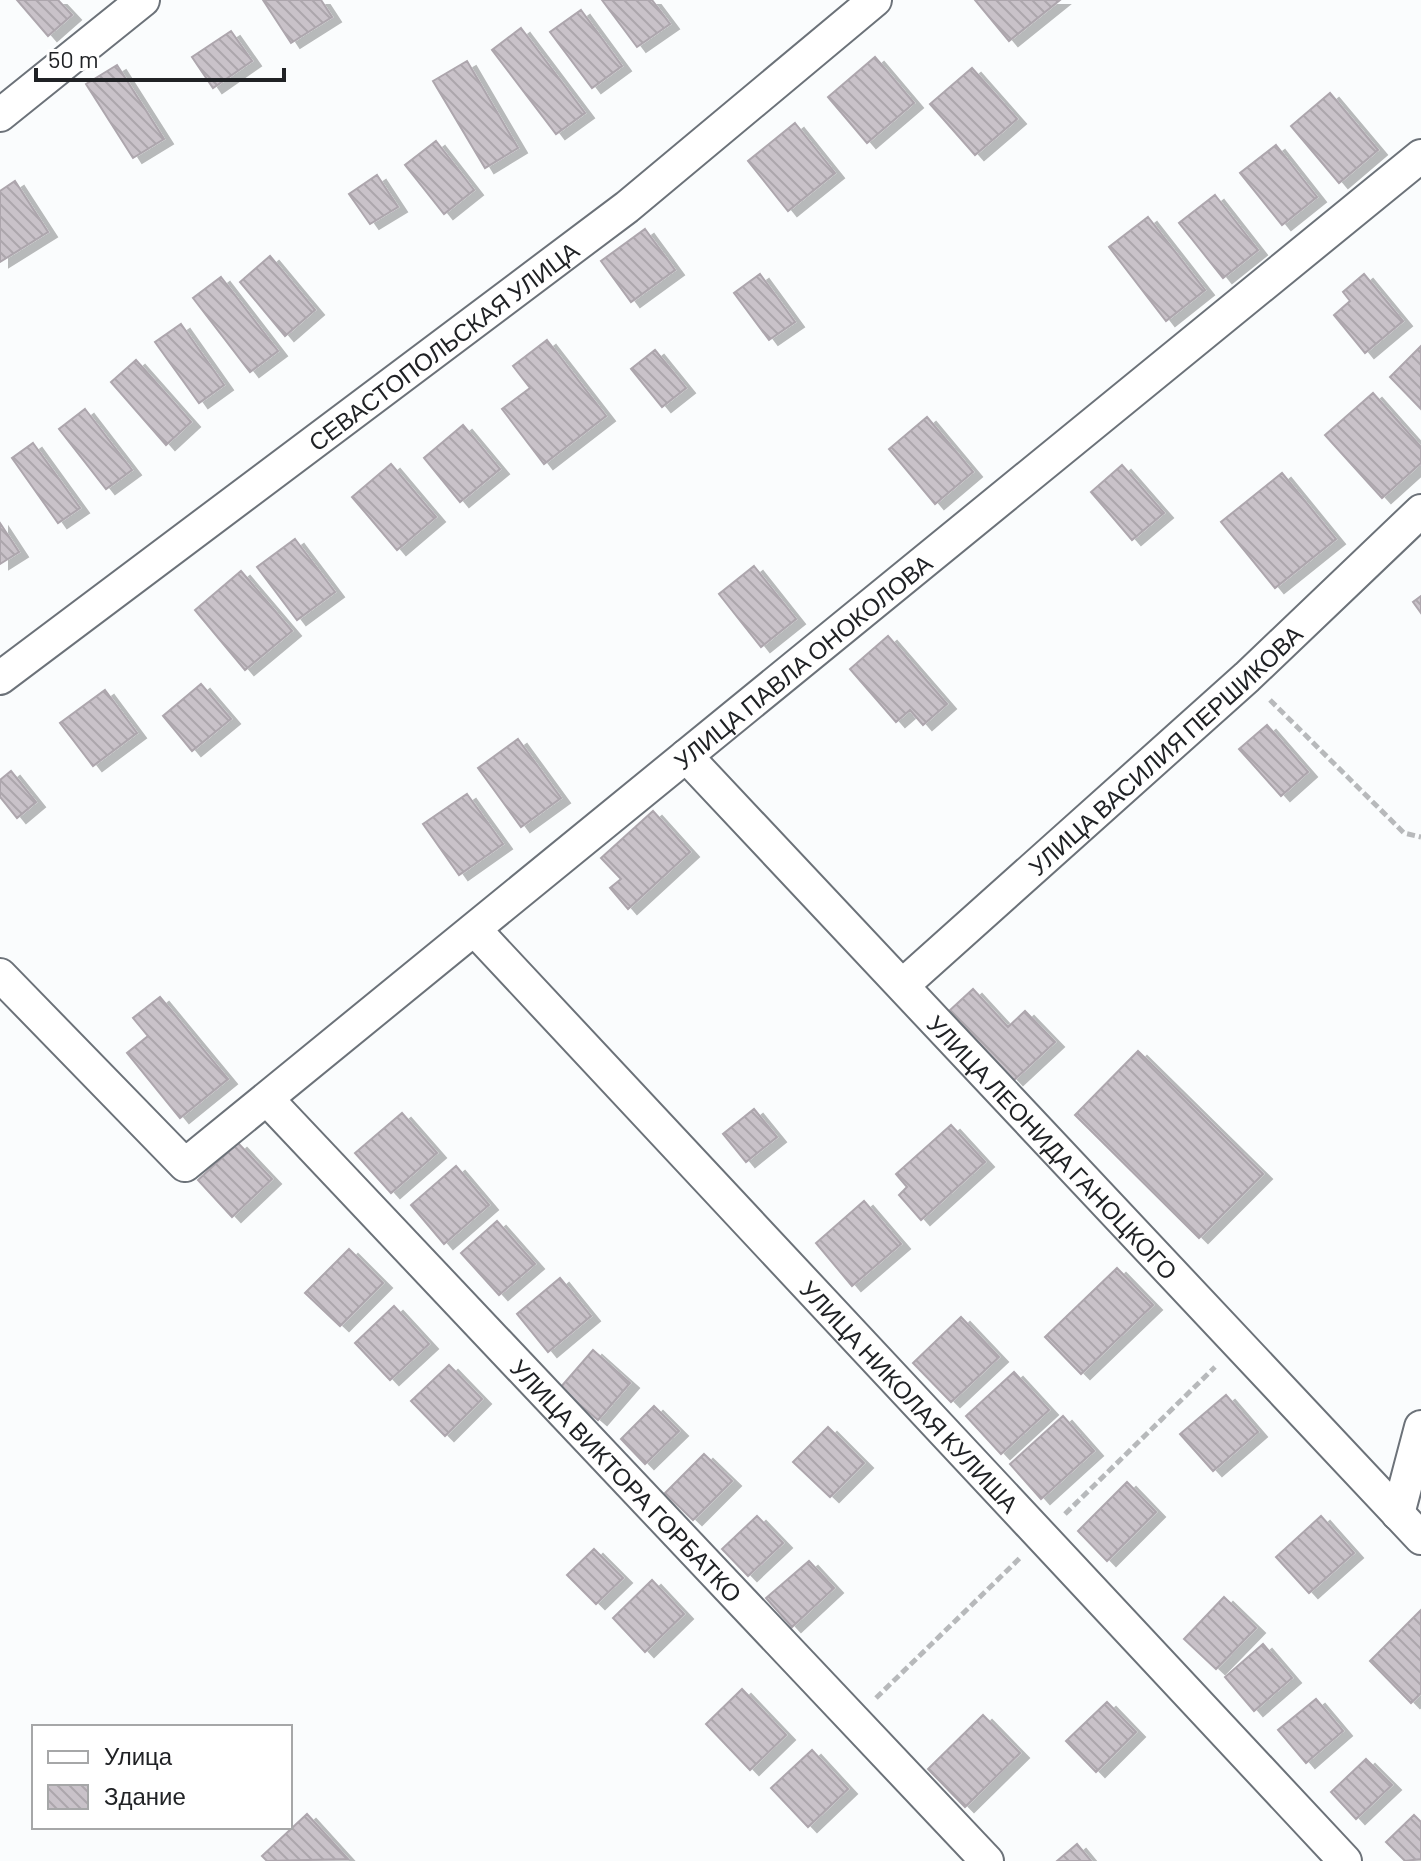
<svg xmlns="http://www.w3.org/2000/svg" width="1421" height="1861" viewBox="0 0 1421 1861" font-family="Barlow,sans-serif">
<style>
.building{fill:url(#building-back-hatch);stroke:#ada6ad;stroke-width:2;filter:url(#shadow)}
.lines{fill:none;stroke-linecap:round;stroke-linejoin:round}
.minor-casing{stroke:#6c7279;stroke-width:36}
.path{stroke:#b7b9bb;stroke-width:5;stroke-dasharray:8 4;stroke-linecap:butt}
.minor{stroke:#fff;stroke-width:32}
.labels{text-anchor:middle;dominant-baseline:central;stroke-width:8;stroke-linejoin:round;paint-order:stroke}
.street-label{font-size:24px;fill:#202225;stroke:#fff}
</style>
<defs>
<pattern id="building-back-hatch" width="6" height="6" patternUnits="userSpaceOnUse" patternTransform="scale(2)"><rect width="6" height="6" fill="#c9c2c9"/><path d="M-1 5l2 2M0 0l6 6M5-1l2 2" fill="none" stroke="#aca6ac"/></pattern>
<filter id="shadow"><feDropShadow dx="9" dy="5" stdDeviation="0" flood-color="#0004"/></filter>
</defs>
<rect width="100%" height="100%" fill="#fafcfd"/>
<!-- building -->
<path class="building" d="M17,0H58L72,15L48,36Z
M263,0H321L332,17L291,43Z
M602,0H652L670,24L637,47Z
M975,0H1060L1009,41Z
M581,10L622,66L592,88L550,32Z
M521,28L585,113L556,134L492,50Z
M231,31L252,61L213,88L192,57Z
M875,57L914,103L867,143L828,97Z
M467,61L518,148L485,168L433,81Z
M117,65L164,139L133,158L86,84Z
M972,68L1017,119L975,155L930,104Z
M1330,93L1378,150L1339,183L1291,126Z
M795,123L835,173L788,211L748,161Z
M436,141L474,190L444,214L405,165Z
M1276,145L1317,197L1282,225L1240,173Z
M377,175L398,207L370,224L349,194Z
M15,181L48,232L0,262V191Z
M1215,195L1258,250L1223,278L1179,223Z
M1148,217L1205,290L1166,321L1109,247Z
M645,229L675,270L631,302L601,261Z
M270,256L315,310L285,336L240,282Z
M760,274L795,322L769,340L734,293Z
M1364,274L1403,321L1365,353L1334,315L1350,301L1343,292Z
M221,277L278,351L250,372L193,298Z
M181,324L224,385L199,403L155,342Z
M547,340L606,416L544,464L502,409L530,388L513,366Z
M1421,346V409L1390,377Z
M655,350L686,388L662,407L631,369Z
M136,360L191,422L166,445L111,382Z
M1373,393L1421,447V463L1382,498L1325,435Z
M85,409L132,470L106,489L59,429Z
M927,417L973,472L935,504L889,449Z
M463,425L500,469L460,502L424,458Z
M33,443L80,508L58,523L12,458Z
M391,464L436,517L397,550L352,497Z
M1122,465L1164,513L1132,540L1091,492Z
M1282,473L1336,539L1275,588L1221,522Z
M0,523L19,552L0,564Z
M295,539L335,592L297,620L257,567Z
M754,566L796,619L761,647L719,594Z
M241,571L292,631L245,670L195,610Z
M1421,596V613L1413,602Z
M888,636L947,704L923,725L910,710L896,722L850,669Z
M201,684L231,719L192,751L163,716Z
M105,690L137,733L93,766L60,723Z
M1267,725L1308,772L1281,796L1239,749Z
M518,739L561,798L521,827L478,768Z
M11,771L36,802L17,818L0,797V780Z
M467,794L503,844L459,875L423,824Z
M653,811L690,852L628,909L610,888L621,879L601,858Z
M973,989L1008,1027L1025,1011L1055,1042L1014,1080L949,1011Z
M160,997L228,1079L180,1118L127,1053L148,1036L133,1018Z
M1138,1051L1263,1174L1199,1238L1075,1115Z
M754,1109L777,1137L746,1162L723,1134Z
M402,1113L437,1153L391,1193L355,1153Z
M951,1125L985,1162L921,1220L899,1195L907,1187L896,1174Z
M238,1143L272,1179L232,1217L198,1180Z
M456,1166L489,1205L444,1244L411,1205Z
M864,1201L901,1244L852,1286L816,1243Z
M497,1221L535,1264L499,1295L461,1253Z
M349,1249L383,1283L340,1326L305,1293Z
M1117,1268L1153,1305L1081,1374L1045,1337Z
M560,1278L591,1316L548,1352L517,1314Z
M394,1306L429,1344L390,1380L355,1343Z
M961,1317L999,1357L951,1402L913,1363Z
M593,1350L630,1383L598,1420L560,1388Z
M449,1365L482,1399L445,1436L411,1401Z
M1014,1372L1049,1410L1001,1454L966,1416Z
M1226,1395L1258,1432L1213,1471L1180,1434Z
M654,1406L679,1431L645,1464L621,1439Z
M1063,1416L1094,1451L1041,1499L1010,1464Z
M828,1427L864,1463L830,1497L793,1462Z
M704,1454L732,1481L693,1520L665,1493Z
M1127,1482L1156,1512L1107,1561L1078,1531Z
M757,1516L783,1543L748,1576L722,1549Z
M1321,1516L1354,1553L1309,1593L1276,1557Z
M594,1549L623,1578L596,1604L567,1575Z
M809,1561L834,1588L792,1627L766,1598Z
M652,1580L684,1614L645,1652L613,1618Z
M1224,1597L1256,1628L1216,1669L1184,1639Z
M1421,1610V1693L1411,1703L1370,1661Z
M1263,1644L1292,1678L1254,1711L1225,1677Z
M742,1689L786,1735L750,1770L706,1724Z
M1316,1699L1343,1731L1306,1763L1278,1730Z
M1107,1702L1136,1732L1096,1772L1066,1741Z
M983,1715L1020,1753L965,1807L928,1769Z
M812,1750L848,1789L808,1827L771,1788Z
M1366,1759L1392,1785L1356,1819L1331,1792Z
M307,1814L348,1859L267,1861L262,1856Z
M1414,1815L1421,1822V1859L1405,1861L1386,1842Z
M1077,1844L1091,1861H1057Z"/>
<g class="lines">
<!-- minor casing -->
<g class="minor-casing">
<g id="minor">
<path d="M0,115L143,0"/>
<path id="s1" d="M0,678L627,207L875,0"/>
<path id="s2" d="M686,756L1421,1538"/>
<path id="s3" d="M476,931L1345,1861"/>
<path id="s4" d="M0,975L185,1165L1421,156"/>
<path id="s5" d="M903,985L1247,677L1421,511"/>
<path id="s6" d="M267,1099L987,1861"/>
<path d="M1398,1514L1421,1427"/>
</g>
</g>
<!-- path -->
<path class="path" d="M1270,700L1404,833L1421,837
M1065,1514L1215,1367
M876,1698L1021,1557"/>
<!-- minor -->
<use href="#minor" class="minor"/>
</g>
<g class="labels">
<!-- street labels -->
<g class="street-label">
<text stroke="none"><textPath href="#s1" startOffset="554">СЕВАСТОПОЛЬСКАЯ УЛИЦА</textPath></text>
<text stroke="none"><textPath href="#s4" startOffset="1062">УЛИЦА ПАВЛА ОНОКОЛОВА</textPath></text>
<text stroke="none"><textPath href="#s5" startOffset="352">УЛИЦА ВАСИЛИЯ ПЕРШИКОВА</textPath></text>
<text stroke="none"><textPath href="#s2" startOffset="536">УЛИЦА ЛЕОНИДА ГАНОЦКОГО</textPath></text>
<text stroke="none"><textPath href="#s3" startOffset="636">УЛИЦА НИКОЛАЯ КУЛИША</textPath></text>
<text stroke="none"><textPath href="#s6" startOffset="524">УЛИЦА ВИКТОРА ГОРБАТКО</textPath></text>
</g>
</g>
<!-- legend -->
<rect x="32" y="1725" width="260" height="104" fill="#ffffff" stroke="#a6a7a8" stroke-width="2"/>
<rect x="48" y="1751" width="40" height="12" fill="#ffffff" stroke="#a6a7a8" stroke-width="2"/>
<text x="104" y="1765" font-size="24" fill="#202225">Улица</text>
<rect x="48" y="1785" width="40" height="24" fill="url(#building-back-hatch)" stroke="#a6a7a8" stroke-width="2"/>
<text x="104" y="1805" font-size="24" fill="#202225">Здание</text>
<!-- scale -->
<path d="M36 68v12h248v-12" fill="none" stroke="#202225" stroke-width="4"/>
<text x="48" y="68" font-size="24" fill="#202225" stroke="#ffffff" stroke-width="6" paint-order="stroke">50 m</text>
</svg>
